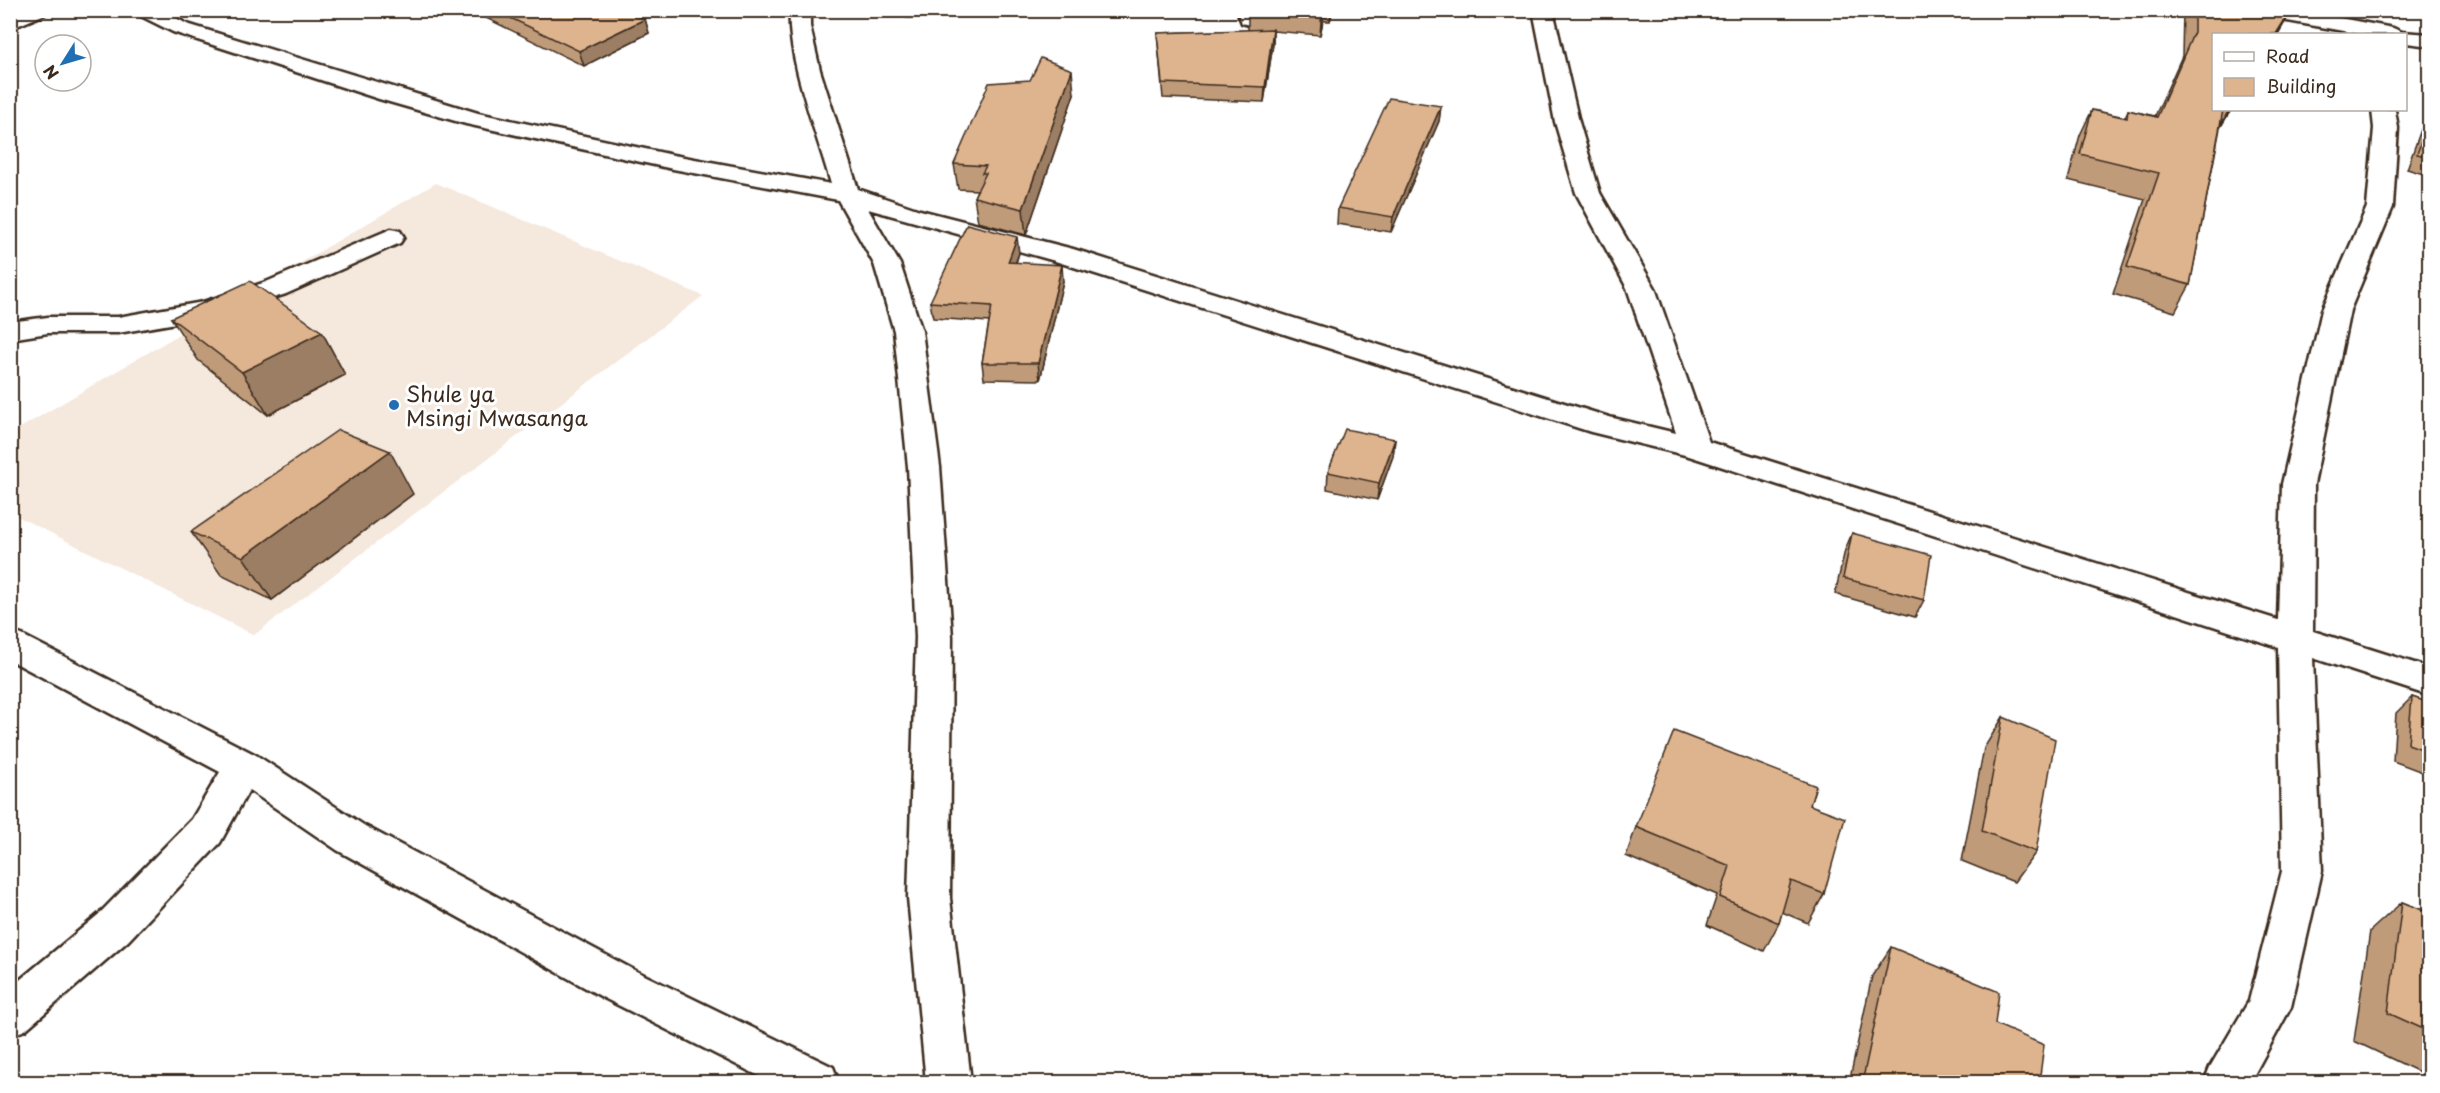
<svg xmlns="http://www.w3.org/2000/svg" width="2440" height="1093" viewBox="0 0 2440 1093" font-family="'Playpen Sans',sans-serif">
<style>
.built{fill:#f5e8dd}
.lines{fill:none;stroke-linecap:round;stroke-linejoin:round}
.minor-casing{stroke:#3b2a1e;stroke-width:5}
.minor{fill:#fff;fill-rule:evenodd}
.wall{fill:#bf9b7a;stroke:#3b2a1e;stroke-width:1.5}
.shaded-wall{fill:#9b7e63;stroke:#3b2a1e;stroke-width:1.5}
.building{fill:#deb48e;stroke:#3b2a1e;stroke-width:1.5}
.poi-dot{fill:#1f6fb2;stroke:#fff;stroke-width:2}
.labels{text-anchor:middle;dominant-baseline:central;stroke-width:6;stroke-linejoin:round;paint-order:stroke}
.poi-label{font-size:21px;fill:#3b2a1e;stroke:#fff;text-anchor:start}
</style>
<rect width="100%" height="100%" fill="#fff"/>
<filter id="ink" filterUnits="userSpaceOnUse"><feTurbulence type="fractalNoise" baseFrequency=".0167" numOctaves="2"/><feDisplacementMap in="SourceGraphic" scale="12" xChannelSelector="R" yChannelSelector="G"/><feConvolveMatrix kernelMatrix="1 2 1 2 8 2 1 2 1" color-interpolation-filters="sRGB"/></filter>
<g filter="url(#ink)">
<!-- built -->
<path class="built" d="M436,183L703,296L254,635L11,513L10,434Z"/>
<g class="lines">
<!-- minor casing -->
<g class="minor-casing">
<path id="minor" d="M20,10H48L45,14L10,29V15Z
M134,10H161L187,24L478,113L673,155L831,184C818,137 786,57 790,10H810V26L820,70L858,189L920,210L1073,249L1609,417L1676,433L1627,288L1576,193L1555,122L1533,10H1553L1579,122L1600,193L1655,288L1709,442L2278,620L2282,484L2322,310L2367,207L2374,128L2372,110H2395L2398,128L2393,207L2350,310L2314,484L2313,631L2430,668V696L2313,658L2322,871L2291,1007L2250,1082H2204L2210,1067L2249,1001L2282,871L2278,647L1689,456L1591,432L1055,261L868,209L900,264L922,331L940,467L952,637L950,898L971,1082H926L908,898L916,637L908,467L894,331L874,264L838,200L673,169L466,124L379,99L173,32L137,14Z
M1237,10H1257L1259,19L1256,23L1249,25L1242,23Z
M2249,10H2297L2393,28L2402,32L2430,34V46L2406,43V34H2360L2259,16L2252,14Z
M391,229L400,231L404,237L400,243L286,294L217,316L118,333H48L10,339V322L48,317H118L203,302L266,282Z
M10,631L22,635L256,755L365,826L634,970L833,1067L839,1082H771L604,998L337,850L249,790L220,843L128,941L25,1030L10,1036V988L98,915L192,819L220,772L10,660Z"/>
</g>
<!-- minor -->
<use href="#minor" class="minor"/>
</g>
<!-- wall -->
<path class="wall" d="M470,10H621L645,19L649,33L584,66Z
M906,10H972V15L907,18Z
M1248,10H1333L1330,21H1323L1320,35L1273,31V44L1264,102L1163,98L1157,33L1254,30H1248Z
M2183,10H2292L2278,34H2214V110H2231L2220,128L2190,285L2175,312L2113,294L2145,199L2068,180L2080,135L2092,110L2125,117L2128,110L2155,116L2182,56Z
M1074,94L1026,235L978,222L974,197L977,190L958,189L954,164Z
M2430,104V176L2407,169Z
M1441,106L1439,121L1391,232L1337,224L1338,208Z
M1019,253L1016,263L1063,281L1040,380L984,379L982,363L989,322L933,318L930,302Z
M171,318L322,332L345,375L268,415L198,360Z
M1395,439L1393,456L1377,500L1327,489L1328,472Z
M413,494L272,600L221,575L191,532Z
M1852,533L1924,600L1915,617L1835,594L1845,550Z
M2412,697L2430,703V775L2393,761L2396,713Z
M2003,717L2036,852L2014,882L1962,861L1984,748Z
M1810,805L1824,894L1808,923L1782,912L1779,923L1764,951L1707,925L1717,895L1626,856L1636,827Z
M2402,902L2430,913V1077L2354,1041L2370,931Z
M1891,947L1995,1024L2039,1083H1849L1872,976Z"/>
<!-- shaded-wall -->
<path class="shaded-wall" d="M1322,10H1324L1323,21L1320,35Z
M1331,10H1333L1330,21Z
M2291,10H2292L2278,34H2276Z
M645,19L649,33L584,66L579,51Z
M1273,29V44L1264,102L1265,87Z
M1072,70L1074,94L1026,235L1023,209Z
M1441,106L1439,121L1391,232L1393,217Z
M2229,110H2231L2216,133Z
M1017,237L1019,253L1010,278L1008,262Z
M1062,265L1063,281L1040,380L1038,363Z
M322,332L345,375L268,415L242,372Z
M1395,439L1393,456L1377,500L1379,483Z
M390,451L413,494L272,600L243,557Z"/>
<!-- building -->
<path class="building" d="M494,10H621L645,19L579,51Z
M1280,10H1322L1321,13Z
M2194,10H2291L2276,34H2214V110H2223L2190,285L2127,267L2159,173L2080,154L2092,110L2127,118L2128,110L2157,117L2194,32Z
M1273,29L1265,87L1162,83L1157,33Z
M1041,58L1072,70L1023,209L974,197L986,173H982L986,166L954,164L989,83L1030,80Z
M1389,98L1441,106L1393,217L1338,208Z
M2430,117V157L2417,154Z
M967,224L1017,237L1008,262L1062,265L1038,363H982L992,306L930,302Z
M250,281L322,332L242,372L171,318Z
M1345,429L1395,439L1379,483L1328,472Z
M338,430L390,451L243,557L191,532Z
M1852,533L1931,555L1924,600L1843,578Z
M2412,697L2430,703V752L2408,744Z
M2003,717L2055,739L2036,852L1982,831Z
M1674,731L1816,786L1810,805L1845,818L1824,894L1791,881L1779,923L1720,897L1730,866L1636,827Z
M2402,902L2430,913V1032L2388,1013Z
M1891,947L1999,992L1995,1024L2044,1045L2039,1083H1862Z"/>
</g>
<!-- markers -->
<circle class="poi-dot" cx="394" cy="405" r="6"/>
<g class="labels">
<!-- poi labels -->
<g class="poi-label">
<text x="406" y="393">Shule ya<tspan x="406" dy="24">Msingi Mwasanga</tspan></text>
</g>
</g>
<!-- margin -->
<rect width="2440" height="1093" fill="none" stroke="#fff" stroke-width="36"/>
<rect x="18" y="18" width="2404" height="1057" fill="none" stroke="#3b2a1e" stroke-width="2" filter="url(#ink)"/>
<!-- legend -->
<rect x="2212" y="33" width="195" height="78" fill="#ffffff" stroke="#b1aaa5" stroke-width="1.5"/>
<rect x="2224" y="52" width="30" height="9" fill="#ffffff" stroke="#b1aaa5" stroke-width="1.5"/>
<text x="2266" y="63" font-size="18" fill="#3b2a1e">Road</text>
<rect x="2224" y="78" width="30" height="18" fill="#deb48e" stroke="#b1aaa5" stroke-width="1.5"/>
<text x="2266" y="93" font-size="18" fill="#3b2a1e">Building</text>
<!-- north arrow -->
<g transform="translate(63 63) rotate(233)"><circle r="28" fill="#ffffff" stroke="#b1aaa5" stroke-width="1.5"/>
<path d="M0-4.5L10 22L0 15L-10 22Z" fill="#1f6fb2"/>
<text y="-9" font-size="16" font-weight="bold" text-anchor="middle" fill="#3b2a1e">N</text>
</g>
</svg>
